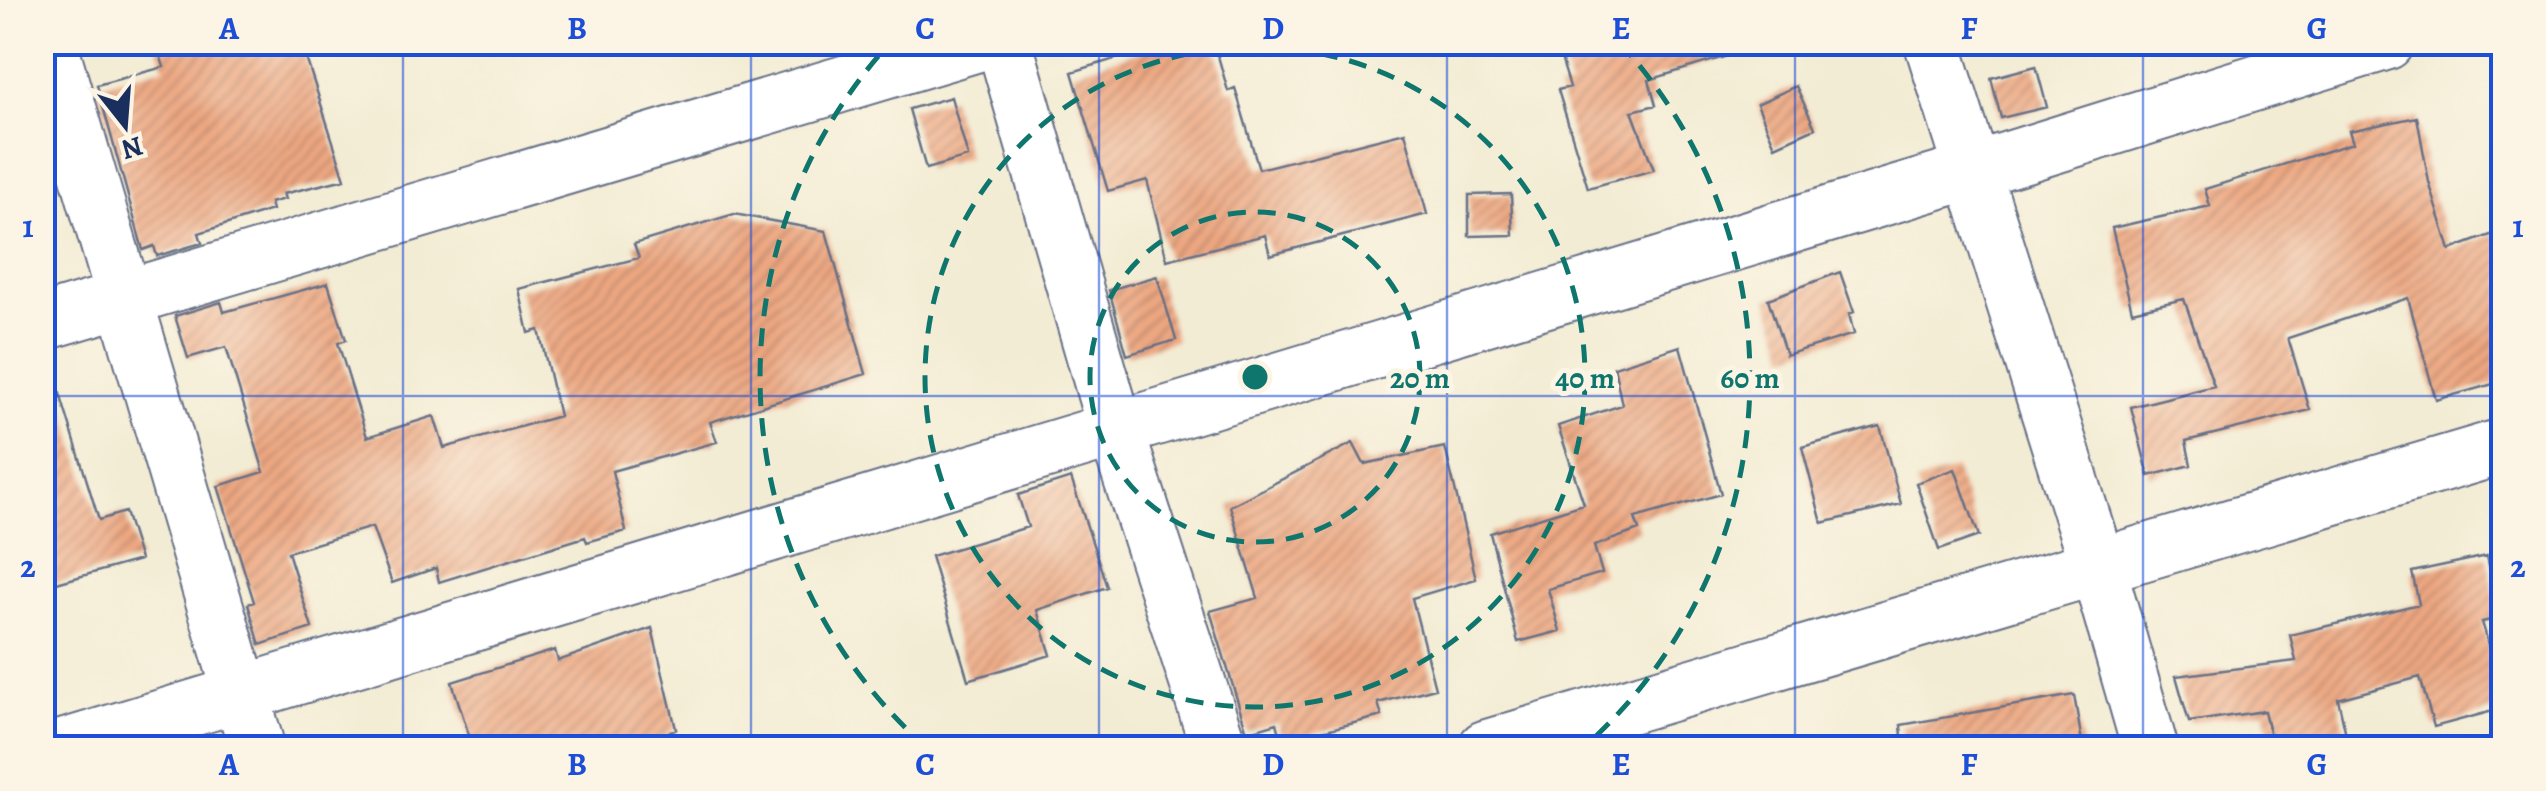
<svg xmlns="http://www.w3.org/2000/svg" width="2546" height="791" viewBox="0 0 2546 791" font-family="Alegreya,serif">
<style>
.building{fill:url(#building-hatch)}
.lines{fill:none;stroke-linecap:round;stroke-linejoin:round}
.minor-casing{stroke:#677187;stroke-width:59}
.minor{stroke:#fff;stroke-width:55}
.grid{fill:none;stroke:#1d4ed8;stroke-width:2.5;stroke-opacity:0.55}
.ring{fill:none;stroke:#0f766e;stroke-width:5;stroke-dasharray:18 12}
.centre{fill:#0f766e;stroke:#fcf5e5;stroke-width:5}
.ring-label{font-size:30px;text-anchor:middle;font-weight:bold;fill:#0f766e;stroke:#fcf5e5;stroke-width:10;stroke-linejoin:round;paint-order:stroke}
.neatline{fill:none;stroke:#1d4ed8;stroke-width:4}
.grid-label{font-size:32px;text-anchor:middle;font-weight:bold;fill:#1d4ed8}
</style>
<defs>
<pattern id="building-hatch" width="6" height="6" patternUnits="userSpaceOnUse" patternTransform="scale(2.5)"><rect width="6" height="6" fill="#eda781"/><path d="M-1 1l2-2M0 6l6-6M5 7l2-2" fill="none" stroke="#bf886d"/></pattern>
</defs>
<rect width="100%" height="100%" fill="#fcf5e5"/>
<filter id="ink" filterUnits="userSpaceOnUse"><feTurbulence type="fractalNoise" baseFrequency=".01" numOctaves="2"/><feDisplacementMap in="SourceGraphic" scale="20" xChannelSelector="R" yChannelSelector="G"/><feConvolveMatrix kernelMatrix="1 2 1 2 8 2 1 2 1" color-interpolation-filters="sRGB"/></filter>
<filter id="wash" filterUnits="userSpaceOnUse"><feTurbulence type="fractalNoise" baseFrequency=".0048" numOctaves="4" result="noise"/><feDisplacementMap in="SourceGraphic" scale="40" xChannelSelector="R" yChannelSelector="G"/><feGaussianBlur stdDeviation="2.25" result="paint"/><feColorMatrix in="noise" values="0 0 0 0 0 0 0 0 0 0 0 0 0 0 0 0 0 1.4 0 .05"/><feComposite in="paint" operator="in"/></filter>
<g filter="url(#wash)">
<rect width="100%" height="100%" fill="#f3ecd4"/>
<g id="blocks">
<!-- building -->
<path class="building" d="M156,42H301L345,179L283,194L285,199L270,203L272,210L199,233L202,243L157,256L154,246L143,250L97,85L164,67Z
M1170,42H1214L1228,91L1235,88L1259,169L1405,132L1427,214L1270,255L1265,235L1167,260L1147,180L1108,191L1072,72Z
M1556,42H1736L1737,53L1649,80L1656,105L1632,111L1654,170L1588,188L1558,90L1570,87Z
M2036,66L2047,107L2001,118L1991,78Z
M1796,86L1815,128L1775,146L1757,104Z
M951,97L968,157L926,169L909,109Z
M2417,117L2429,182L2450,250L2504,230V381L2436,400L2408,298L2288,338L2310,410L2186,441L2191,465L2149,476L2131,407L2214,386L2184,299L2132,311L2112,228L2210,206L2205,189L2353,143L2349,131Z
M1511,194L1513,235L1469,236V195Z
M734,214L826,231L866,374L710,422L717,442L612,471L626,531L587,542L585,537L439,582L436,568L392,583L372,527L288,552L312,628L260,645L248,604L254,602L218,486L264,472L226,347L188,358L175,316L221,302L224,312L328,283L346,340L338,343L367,437L434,416L444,448L559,416L539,330L529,333L519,289L639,258L634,244Z
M1840,272L1854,312L1849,314L1854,334L1786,355L1768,299Z
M1157,276L1176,340L1127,355L1109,290Z
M1680,346L1721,494L1635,518L1639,530L1594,546L1602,573L1548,589L1560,631L1518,642L1490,533L1584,504L1558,426L1622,405L1614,367Z
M53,371L99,520L125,512L140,560L42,587V373Z
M1880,426L1901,504L1822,523L1802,447Z
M1353,443L1364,464L1445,447L1476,579L1412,598L1435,688L1378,703L1382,716L1282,741L1277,723L1247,732L1210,611L1258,598L1230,506Z
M1955,469L1979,536L1939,550L1916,483Z
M1071,478L1107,587L1037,610L1051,655L968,680L931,556L1028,527L1018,495Z
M2487,556L2500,618L2482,622L2504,697V708L2434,727L2420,677L2338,699L2349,748H2273L2264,711L2189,722L2176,676L2296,661L2290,635L2419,604L2412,572Z
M652,628L676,729L670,731L674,748H473L452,682L555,650L558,661Z
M2074,695L2083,748H1903L1901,725Z"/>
</g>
</g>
<g filter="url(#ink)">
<use href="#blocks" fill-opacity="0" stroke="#677187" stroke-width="2.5"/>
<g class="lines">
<!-- minor casing -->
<g class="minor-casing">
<path id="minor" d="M49,42L257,748
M1004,42L1116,431L1219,748
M1932,42L2098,567L2150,748
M42,323L983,42
M61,748L1972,171L2386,42
M1486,748L2504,446"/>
</g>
<!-- minor -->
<use href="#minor" class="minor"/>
</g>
</g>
<!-- grid -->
<path class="grid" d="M403,42V748M751,42V748M1099,42V748M1447,42V748M1795,42V748M2143,42V748M42,396H2504"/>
<!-- distance rings -->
<g class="ring">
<circle cx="1255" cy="377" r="165"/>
<circle cx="1255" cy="377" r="330"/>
<path d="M927 748A495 495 0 0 1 890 43M1620 43A495 495 0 0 1 1583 748"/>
</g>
<circle cx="1255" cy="377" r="15" class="centre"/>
<g class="ring-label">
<text x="1420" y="388">20 m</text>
<text x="1585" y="388">40 m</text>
<text x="1750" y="388">60 m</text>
</g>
<!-- margin -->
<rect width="2546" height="791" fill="none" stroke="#fcf5e5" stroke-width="110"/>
<!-- north arrow -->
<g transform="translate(125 125) rotate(163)" stroke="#fcf5e5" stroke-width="8" paint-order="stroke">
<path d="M0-8L18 38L0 25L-18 38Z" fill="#1b2f5e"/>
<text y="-15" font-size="28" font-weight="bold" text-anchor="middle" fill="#1b2f5e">N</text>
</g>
<rect x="55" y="55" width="2436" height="681" class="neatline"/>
<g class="grid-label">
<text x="229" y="39">A</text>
<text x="577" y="39">B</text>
<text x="925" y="39">C</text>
<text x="1273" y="39">D</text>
<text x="1621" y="39">E</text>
<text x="1969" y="39">F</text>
<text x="2317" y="39">G</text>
<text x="28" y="237">1</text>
<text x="2518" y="237">1</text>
<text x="28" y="577">2</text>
<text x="2518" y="577">2</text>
<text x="229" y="775">A</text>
<text x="577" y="775">B</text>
<text x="925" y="775">C</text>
<text x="1273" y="775">D</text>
<text x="1621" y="775">E</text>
<text x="1969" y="775">F</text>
<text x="2317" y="775">G</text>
</g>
</svg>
